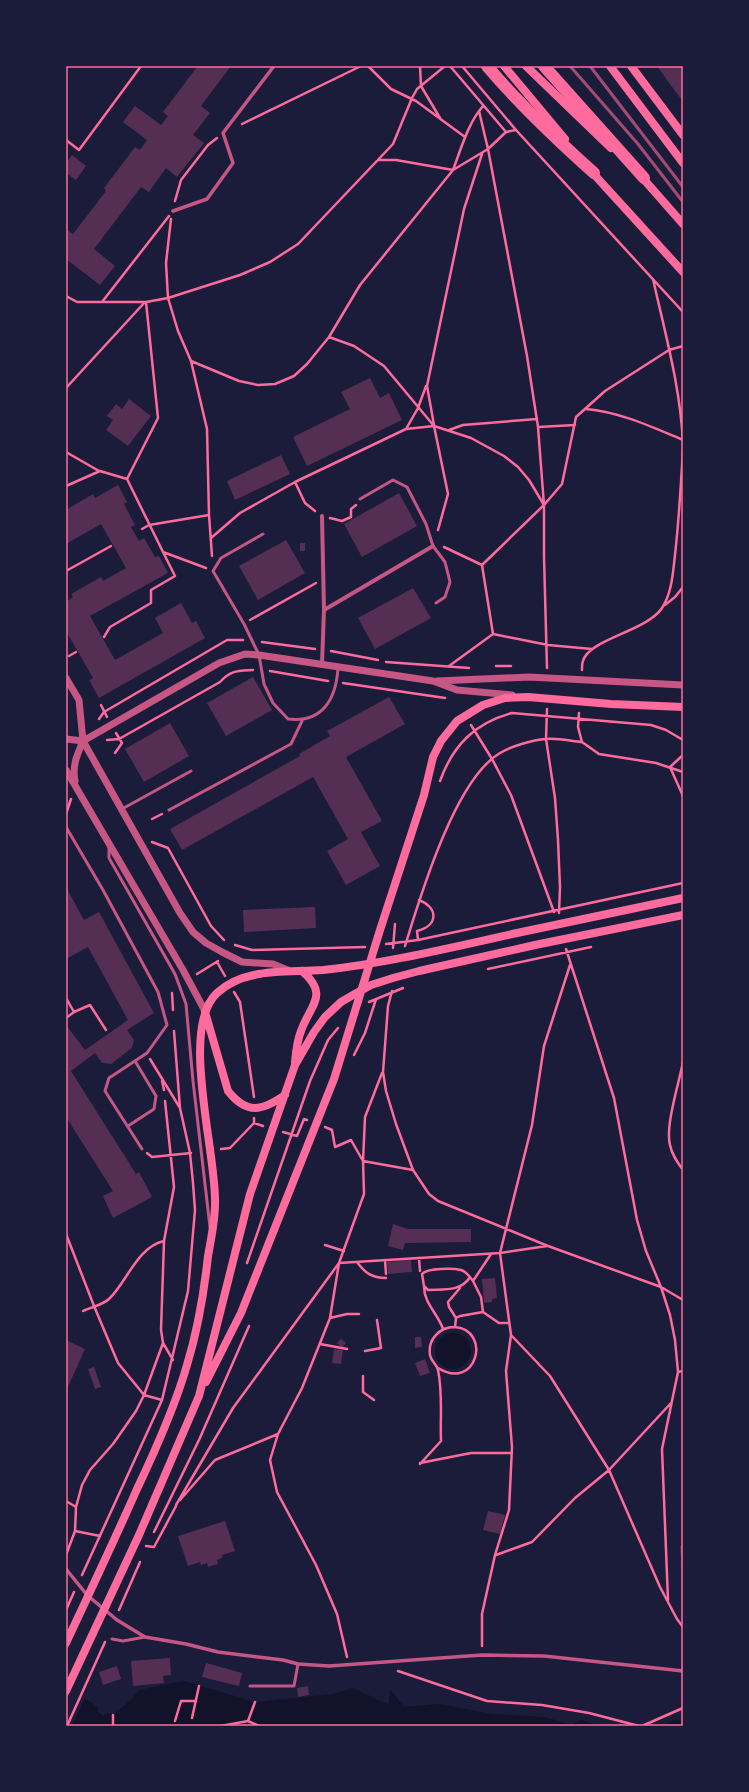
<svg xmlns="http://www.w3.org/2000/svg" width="749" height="1792" viewBox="0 0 749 1792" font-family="'Fira Sans',sans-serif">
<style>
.water{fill:#12122b}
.pier{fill:#1b1b3a}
.building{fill:#542f53}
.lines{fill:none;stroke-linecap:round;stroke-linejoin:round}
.path{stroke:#ff6b9d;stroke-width:2.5}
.service{stroke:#c65784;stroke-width:3}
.pedestrian{stroke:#c65784;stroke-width:3.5}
.minor{stroke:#c65784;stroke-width:4}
.tertiary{stroke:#c65784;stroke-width:7}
.secondary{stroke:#ff6b9d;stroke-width:8}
.motorway{stroke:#ff6b9d;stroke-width:12}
.rail{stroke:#a44b75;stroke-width:3}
.neatline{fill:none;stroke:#ff6b9d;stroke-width:1.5}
</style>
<rect width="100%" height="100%" fill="#1b1b3a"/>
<!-- water -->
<path class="water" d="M435 1351a18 18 0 1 1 36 0a18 18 0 1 1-36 0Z
M184,1681L255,1702L333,1694L353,1688L389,1705L390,1689L404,1707L439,1704L492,1714L545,1717L571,1725L581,1720L600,1726H66L83,1697L99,1708L97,1711L103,1716L108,1713L113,1715L131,1700L139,1690Z
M674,1720H683V1726H663Z"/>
<!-- pier -->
<path class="pier" d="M66,1691L86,1696L72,1726H66Z"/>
<!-- building -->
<path class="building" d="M196,66H231L201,106L210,113L193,135L204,143L177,177L166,168L149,192L141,187L94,249L115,266L100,285L66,259V229L73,234L106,191L104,188L135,147L140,150L147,140L123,122L135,106L161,125L168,116L163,112L197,67Z
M657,66H683V101L675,91Z
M72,155L86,166L76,180L66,173V163Z
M370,378L380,398L389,393L402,420L307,466L293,437L350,409L341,392Z
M129,399L151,416L128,446L106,430L113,420L107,416L116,404L122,409Z
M281,455L290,474L235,500L227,481Z
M118,485L127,502L124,504L135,525L131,527L139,541L144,538L155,557L159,556L168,573L90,616L115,660L163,633L155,618L181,603L192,623L196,621L205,638L99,698L89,680L93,678L66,631V602L73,597L71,594L101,577L103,581L126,568L101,524L66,544V510L93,494L95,498Z
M399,493L417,526L362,557L344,524Z
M286,540L305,573L258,600L239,566Z
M300,543H305V551H300Z
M413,588L431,618L375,649L358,618Z
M253,677L272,710L226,736L207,703Z
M389,697L405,724L346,757L382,821L361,832L380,866L346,885L327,851L348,839L313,777L182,850L170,829L300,756L299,754L330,736L327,731Z
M170,723L189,756L144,782L125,749Z
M66,887L84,920L99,912L154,1013L127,1030L134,1040L132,1048L111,1064L102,1063L95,1053L71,1071L136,1174L139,1172L152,1197L113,1218L103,1196L113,1191L66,1117V1025L85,1050L128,1020L88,947L66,959Z
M315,907L316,928L244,932L243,910Z
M393,1224L408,1229H471V1242L405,1243L403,1250L388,1246Z
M411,1260L412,1272L388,1274L387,1262Z
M495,1278L497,1298L492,1299V1302L484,1303L482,1279Z
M415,1337H421L422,1347L415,1348Z
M341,1339L346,1343L342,1348L337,1343Z
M66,1340L85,1349L66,1391Z
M334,1349L343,1350L341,1364L332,1363Z
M425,1359L430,1373L420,1376L415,1363Z
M94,1367L101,1387L95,1389L88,1369Z
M488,1511L505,1515L500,1534L483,1530Z
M225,1521L235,1551L222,1555V1558L217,1560L218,1564L208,1567L207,1563L201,1565L200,1562L188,1566L178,1536Z
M683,1545V1571H682L680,1546Z
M170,1658L171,1675L163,1676L164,1683L133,1686L131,1661Z
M206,1663L242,1673L239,1686L202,1677Z
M117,1666L121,1679L103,1685L99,1672Z
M308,1686L309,1695L298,1697L297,1688Z"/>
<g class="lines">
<!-- path -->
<path class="path" d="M368,66L391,89L416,101L465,137
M420,66L421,86L440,118
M450,66L506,132L516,130
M462,66L516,130L683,312
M479,111L488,149L506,132
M242,124L361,66
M66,140L79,150L141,66
M378,160H396L453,170C461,149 468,123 483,106
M175,201L181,180L208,145L217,138
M171,219L166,263L168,298L178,331L191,361L207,429L209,515L212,556
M653,279C665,333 681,389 683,445
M66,296L77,302H146L168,298L240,275L270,262L298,244L393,144L412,98L417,89L445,66
M102,302L169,216
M146,302L158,418L127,479L163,552L206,568
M329,337L354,346L384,366L434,426L471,438L504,456L518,467L529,480L544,505
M191,361L239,381L258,385L275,384L294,376L307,364L329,337L360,285L453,170L488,149L527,356L538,427L544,505V557L547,668
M66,388L145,302
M586,409C620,412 652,427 683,440
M434,425L427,386L464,209L482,154
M538,427L575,425
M406,429L418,408L426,386
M449,430L463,425L537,419
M66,452L99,471
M295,482L305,503L315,511
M66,486L100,471L127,479
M330,518L342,521L351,517V509L356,505
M142,529L149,525L209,515
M211,538L240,513L295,482L406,429L434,426L448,494L438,530
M444,547L482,565
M66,571L111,546
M665,605L675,597L683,587
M250,620L316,583
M493,634L482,565L544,505L562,484L576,417L605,391L669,350L683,346
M104,637L110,627L151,603V590L175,576L163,552
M262,642L315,649
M331,651L378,660
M69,656L76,652
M386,662L469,668
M449,666L493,634L548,645L592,649
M496,666H511
M582,670C582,667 582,663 583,661C589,639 647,631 662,608C672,593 673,572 675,555C679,520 681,484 683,449
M270,671L328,681
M343,683L445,698
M101,705L107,717
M547,709L546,739L555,798L558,840L560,887L559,913
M579,713L578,727L582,742L599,754L656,763L683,772
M99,719L104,712L227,640H243
M471,725L492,759L511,795L554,912
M107,740L119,739L220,682C231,670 237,671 253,670
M115,753L122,743L116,733
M670,767L683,796
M670,767L683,755
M440,781C453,745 475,723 512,713L651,725L666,730L683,740
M66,814L71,799
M152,819L162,814
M152,842L168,848L211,926L224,940
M418,940L417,931C438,926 439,908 419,900
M386,944L418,940L683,883
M235,945L252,950L365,947
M405,946C420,897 455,779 500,753C512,746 532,740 546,739C558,738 571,741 582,742
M393,948L395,924
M566,949L614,1098L637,1220L646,1251L661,1287L670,1315L675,1340L678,1372L683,1371
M217,962L225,976
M488,969L591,947
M197,974L218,961
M392,991L388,1006L383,1072L386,1091L396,1124L413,1170L429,1194L438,1201L548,1246L661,1287L683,1300
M234,992L240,1002L254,1097
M172,993L173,1010
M66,998L74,1012L90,1005L106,1030
M369,1002L403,988
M66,1018L74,1012
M354,1055L365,1033L376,999
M150,1059L180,1108
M683,1062C679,1083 665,1126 670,1145C672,1155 677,1162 683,1170
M162,1081L164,1090
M254,1123L263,1126
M325,1127L332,1130L335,1147L351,1140L363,1161L413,1170
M283,1132L297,1136L304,1119L307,1120
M221,1149L230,1148L254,1123V1118
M147,1153L152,1157L191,1153
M66,1234L94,1306L118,1363L144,1395L162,1400
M325,1245L344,1251
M419,1258L420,1271
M385,1260L386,1274
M357,1262C365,1273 372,1278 386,1278
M247,1263L310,1081L328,1040L338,1028
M470,1277C461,1292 443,1289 428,1290L424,1286L422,1274C427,1268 453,1268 461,1270C466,1271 470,1277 473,1281
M424,1287C424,1303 438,1314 443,1329
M83,1311C91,1307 103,1305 109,1299C127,1282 137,1247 164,1241
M483,1312L499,1323H509
M330,1318L347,1314H359
M456,1318L449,1307L448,1302L460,1288
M455,1327L456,1318L460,1316L483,1312L481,1297L473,1281L491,1254
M511,1335L550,1376L609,1470L660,1587L677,1619L683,1627
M163,1343L173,1360
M320,1344L347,1349
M365,1351L381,1348L377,1320
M363,1376V1392L374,1400
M420,1463L471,1453H512
M420,1464L441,1441C440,1418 443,1393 438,1370C437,1365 431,1361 430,1355C429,1348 431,1340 436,1335C441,1329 448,1327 455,1327C492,1330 477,1392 438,1368
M180,1500L215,1460L278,1434
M66,1501L76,1507
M176,1505L233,1408L339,1263L364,1194L363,1161L365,1117L382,1073
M75,1531L100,1536
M154,1532L199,1440L249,1326
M146,1546L154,1547L176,1506
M66,1555L75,1531L76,1507L82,1485L90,1470L113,1444L136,1411L144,1395L163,1343L161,1330L164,1241L174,1187L165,1101
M496,1555L532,1542L575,1498L609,1470L671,1403
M82,1575L162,1400L188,1291L195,1210L193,1183L190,1153L180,1108L174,1031
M668,1600L662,1449L678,1372
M66,1610L74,1592
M119,1610L140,1562
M482,1646V1614L495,1555L509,1510L512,1447L506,1371L511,1335L500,1253L532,1125L544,1046L570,965
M347,1657L337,1614L316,1565L277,1492L270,1460L278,1434L302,1388L330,1318L339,1263L500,1253L547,1246
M398,1671L487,1701L542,1705L589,1713L639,1726
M255,1702L248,1721L259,1726
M192,1718L199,1686
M175,1721L181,1701H196
M67,1726L105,1642
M113,1726V1715
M221,1726L248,1721
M642,1726L683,1708"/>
<!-- service -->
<path class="service" d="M360,499L393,480L407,487L426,524L433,546L445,562L450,582L445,597L436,603
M263,534L221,558L213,571L244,624L259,655L264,684L273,703L288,719C322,723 336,700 338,668
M122,809L191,771
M169,810L291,744L302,721
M66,827L103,890L158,992L167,1025L147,1053L109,1078L105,1091L142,1149
M109,847V858L175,974L186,1004L193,1081L210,1227
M128,1126L154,1109L156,1096L135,1061
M112,1639L123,1641L145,1637
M250,1686H294L298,1664"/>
<!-- pedestrian -->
<path class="pedestrian" d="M173,211L207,199L233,163L223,133L274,66
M66,1569L87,1595L117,1620L145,1637L186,1644L218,1652L283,1660L298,1664L329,1666L482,1655L544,1656L683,1671"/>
<!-- minor -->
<path class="minor" d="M324,610L433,546
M322,664L324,610L322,516"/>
<!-- tertiary -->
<path class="tertiary" d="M66,678L79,700L83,741L180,913L193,932L206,943L222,952L242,962L273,964L290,971
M437,681L529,677L683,685
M66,739L83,741L219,663L245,654L259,655L433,681L457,690L512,695
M66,770L183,970L205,1011
M75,781C72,766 77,755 83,741"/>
<!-- secondary -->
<path class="secondary" d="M504,66L565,139
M526,66L611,148
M610,66L683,163
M631,66L683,135
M590,170L683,272
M640,175L683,224
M205,1012L228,1091C247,1115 262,1111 285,1095
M295,1062C296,1051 297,1041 301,1031C310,1005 330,995 302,971
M206,1382L241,1313L334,1079L380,930L424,795L433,757L441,741L457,721L483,705L505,698L528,697L611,704L683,707
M66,1643C90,1592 114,1541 137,1489C156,1449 175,1407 187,1365C198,1329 204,1293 208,1256C211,1239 215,1221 215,1204C217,1154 179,1028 217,993C245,967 287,973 323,970C388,963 453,947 517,933C572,921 628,910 683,898
M66,1691L139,1535L199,1396L250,1194L295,1065L314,1032L325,1017L341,1002L353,995L371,985L393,978L419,971L535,945L683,915"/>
<!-- motorway -->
<path class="motorway" d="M487,66C520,105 556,139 594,173
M544,66L644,178"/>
<!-- rail -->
<path class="rail" d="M570,66L638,144L683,202
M590,66L683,187"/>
</g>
<!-- border -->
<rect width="749" height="1792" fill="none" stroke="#1b1b3a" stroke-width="134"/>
<rect x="67" y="67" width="615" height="1658" class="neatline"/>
</svg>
